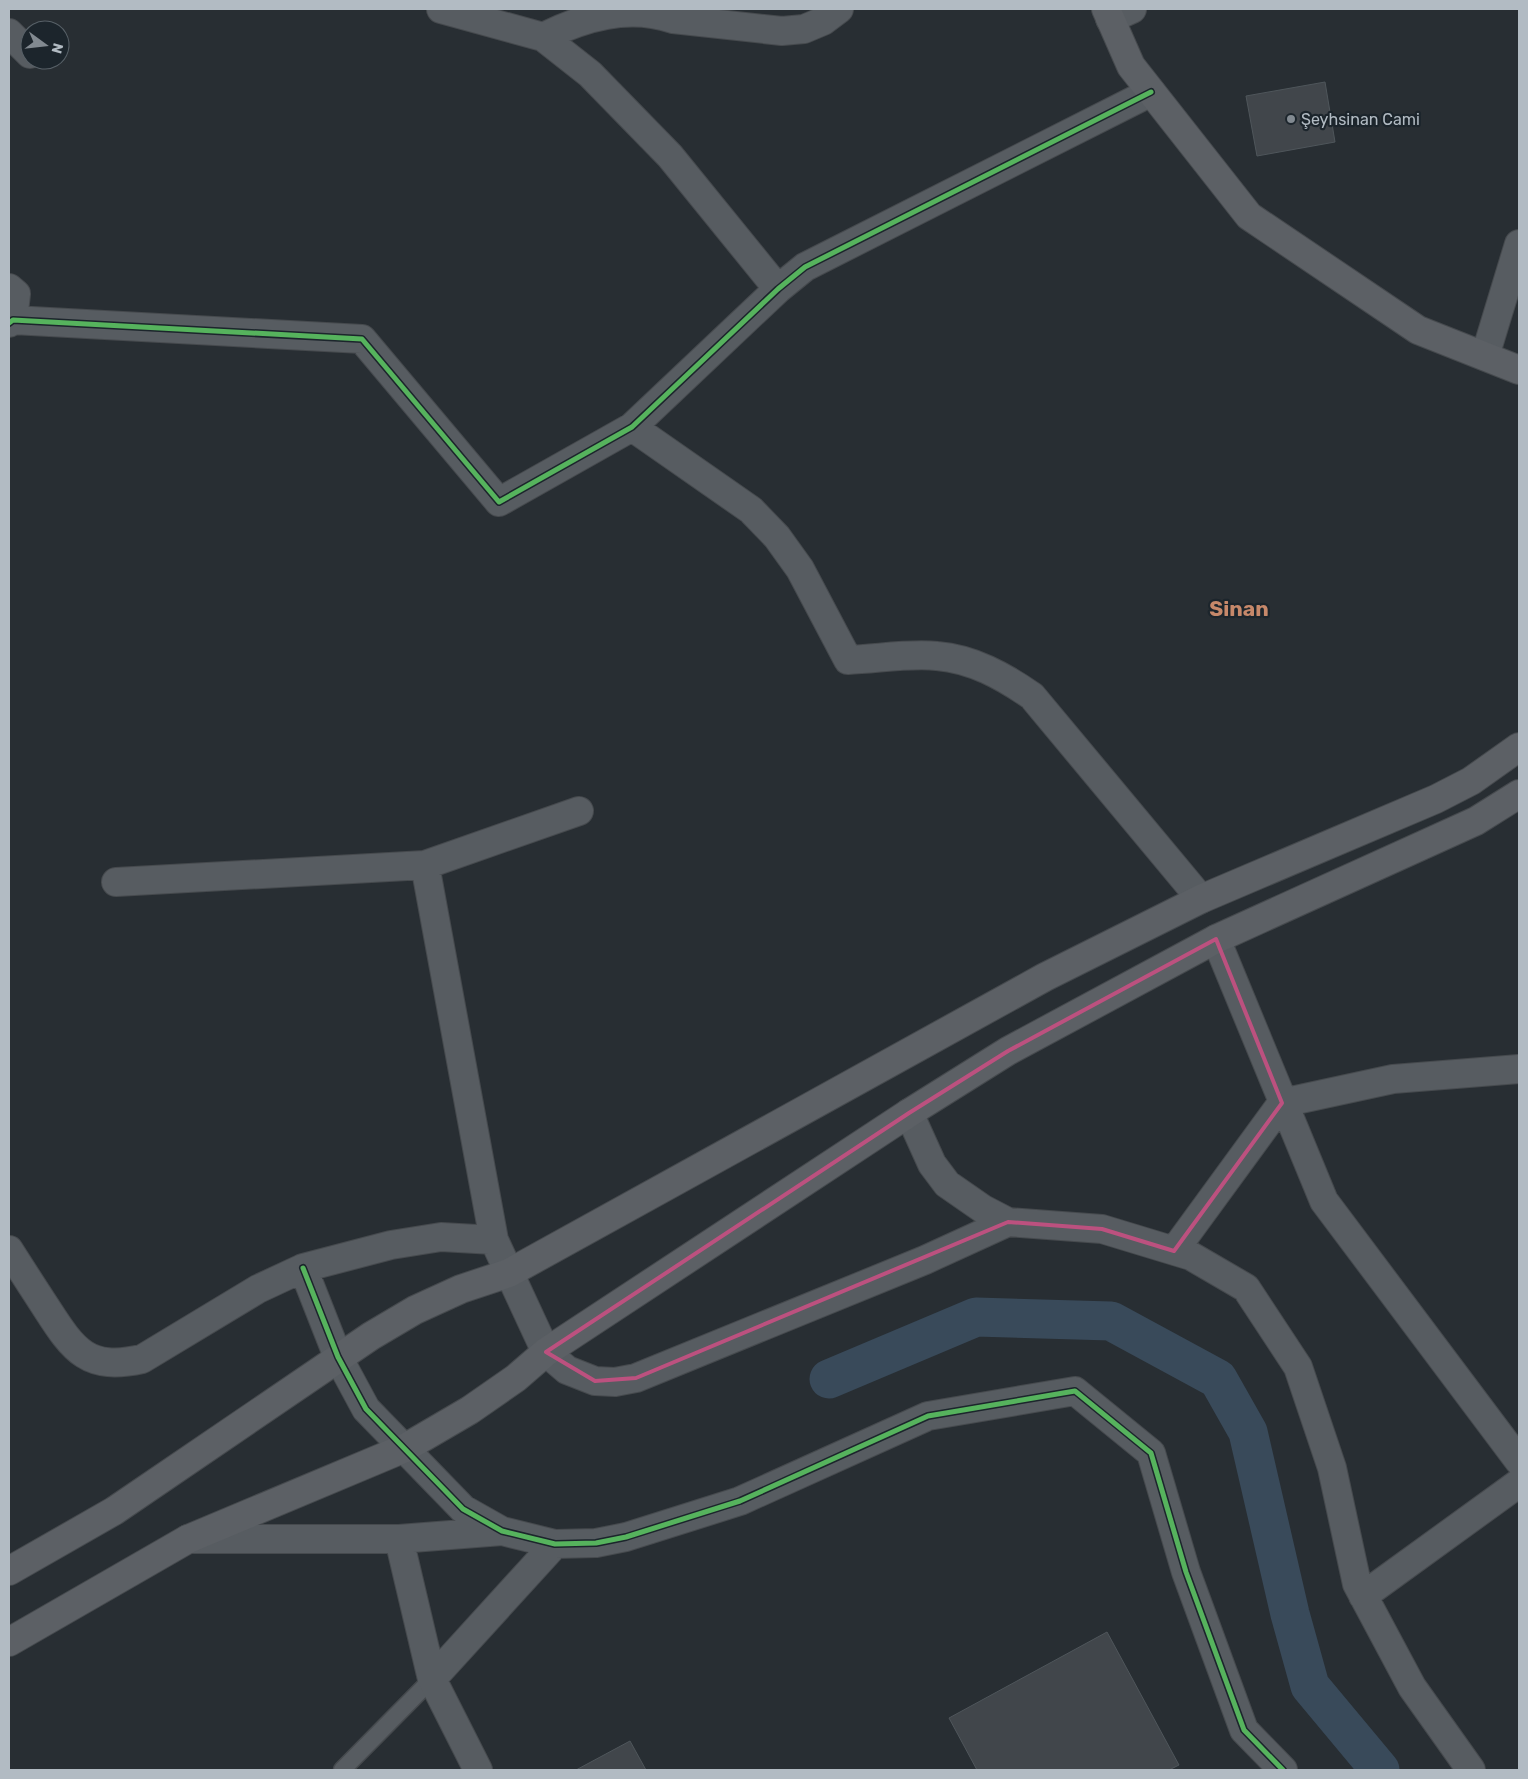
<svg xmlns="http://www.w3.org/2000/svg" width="1528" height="1779" viewBox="0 0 1528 1779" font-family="Rubik,sans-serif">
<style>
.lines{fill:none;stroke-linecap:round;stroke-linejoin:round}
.canal{stroke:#394a5a;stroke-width:39}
.building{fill:#41464b;stroke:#4f565b}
.lane-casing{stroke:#464a4e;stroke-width:19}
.street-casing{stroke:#464a4e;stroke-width:30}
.secondary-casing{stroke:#464a4e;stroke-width:30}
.lane{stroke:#575c61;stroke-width:16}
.street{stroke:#575c61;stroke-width:28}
.secondary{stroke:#5c6065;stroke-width:28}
.cycleway-casing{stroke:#1c252c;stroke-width:8}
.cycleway{stroke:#56b35d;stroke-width:5}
.marked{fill:none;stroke:#bc517f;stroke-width:4;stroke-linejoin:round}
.poi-dot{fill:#828a91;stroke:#1c252c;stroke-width:2}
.labels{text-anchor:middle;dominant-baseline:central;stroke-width:4.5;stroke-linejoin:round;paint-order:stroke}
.poi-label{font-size:16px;fill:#b2bbc3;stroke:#1c252c;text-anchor:start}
.district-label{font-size:21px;font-weight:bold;fill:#c6886a;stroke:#1c252c}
</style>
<rect width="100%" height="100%" fill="#282e33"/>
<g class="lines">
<!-- canal -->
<path class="canal" d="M829,1379L976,1317L1111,1321L1218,1379L1248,1432L1290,1614L1310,1686L1380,1770"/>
</g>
<!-- building -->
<path class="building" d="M1325,82L1335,142L1257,156L1246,96Z
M1107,1632L1179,1765L1169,1770H977L949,1718Z
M630,1741L646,1770H576Z"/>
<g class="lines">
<!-- lane casing -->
<g class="lane-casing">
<path id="lane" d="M342,1770L432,1679"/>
</g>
<!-- street casing -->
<g class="street-casing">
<path id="street" d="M441,9L543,37L590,74L670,156L778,289
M1110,19L1132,9
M9,33L30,54
M543,37C584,17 628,4 673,19L782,31L804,29L823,21L839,9
M9,288L16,294L13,320
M9,323L13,320L362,339L499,502L632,427L778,289L805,267L1151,92
M1485,356L1519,244
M632,427L751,510L777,537L800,569L848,660C877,659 909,653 937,656C973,659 1003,676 1032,696L1201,899
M425,865L579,811
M116,882L425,865L494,1240L546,1352L567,1370L595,1381L615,1382L636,1378L925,1260L1008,1222
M1216,939L1324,1201L1519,1461
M909,1113L932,1164L947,1184L983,1209L1008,1222L1102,1229L1191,1256L1246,1288L1298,1367L1332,1468L1357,1584L1412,1687L1471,1770
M9,1250C21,1269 34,1289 47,1309C74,1351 88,1371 142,1359L258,1289L303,1268L391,1245L441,1237L494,1240
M1174,1251L1282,1103L1393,1079L1519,1069
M303,1268L338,1357L366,1409L463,1509L502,1531L555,1544L596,1543L626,1537L740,1501L928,1416L1075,1391L1151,1453L1186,1572L1244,1730L1283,1770
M188,1539H399L502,1531
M399,1539L432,1679L478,1770
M1363,1596L1519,1483
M432,1679L555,1544"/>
</g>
<!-- secondary casing -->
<g class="secondary-casing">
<path id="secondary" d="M1106,9L1131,66L1249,216L1418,330L1519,370
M9,1571L114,1511L371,1336L415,1310L461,1289L509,1273L1045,977L1201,899L1436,799L1471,781L1519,747
M9,1642L188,1539L405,1448L470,1410L516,1378L546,1352L909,1113L1008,1051L1216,939L1476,821L1519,794"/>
</g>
<!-- lane -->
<use href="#lane" class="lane"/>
<!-- street -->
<use href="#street" class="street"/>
<!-- secondary -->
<use href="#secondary" class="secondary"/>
<!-- cycleway casing -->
<g class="cycleway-casing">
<path id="cycleway" d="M9,323L13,320L362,339L499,502L632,427L778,289L805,267L1151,92
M303,1268L338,1357L366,1409L463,1509L502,1531L555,1544L596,1543L626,1537L740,1501L928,1416L1075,1391L1151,1453L1186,1572L1244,1730L1283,1770"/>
</g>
<!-- cycleway -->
<use href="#cycleway" class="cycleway"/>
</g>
<!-- marked area -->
<path class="marked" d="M1216,939L1282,1103L1174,1251L1102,1229L1008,1222L636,1378L595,1381L546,1352L909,1113L1008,1051Z"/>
<!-- markers -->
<circle class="poi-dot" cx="1291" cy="119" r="5"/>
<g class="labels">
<!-- poi labels -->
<g class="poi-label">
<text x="1301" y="119">Şeyhsinan Cami</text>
</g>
<!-- district labels -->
<g class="district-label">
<text x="1239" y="608">Sinan</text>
</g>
</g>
<!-- border -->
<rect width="1528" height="1779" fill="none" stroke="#b2bbc3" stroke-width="20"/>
<!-- north arrow -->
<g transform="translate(45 45) rotate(105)"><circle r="24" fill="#1c252c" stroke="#586168"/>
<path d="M0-4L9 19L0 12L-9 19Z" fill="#828a91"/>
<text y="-8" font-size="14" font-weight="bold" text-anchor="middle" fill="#b2bbc3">N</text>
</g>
</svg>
